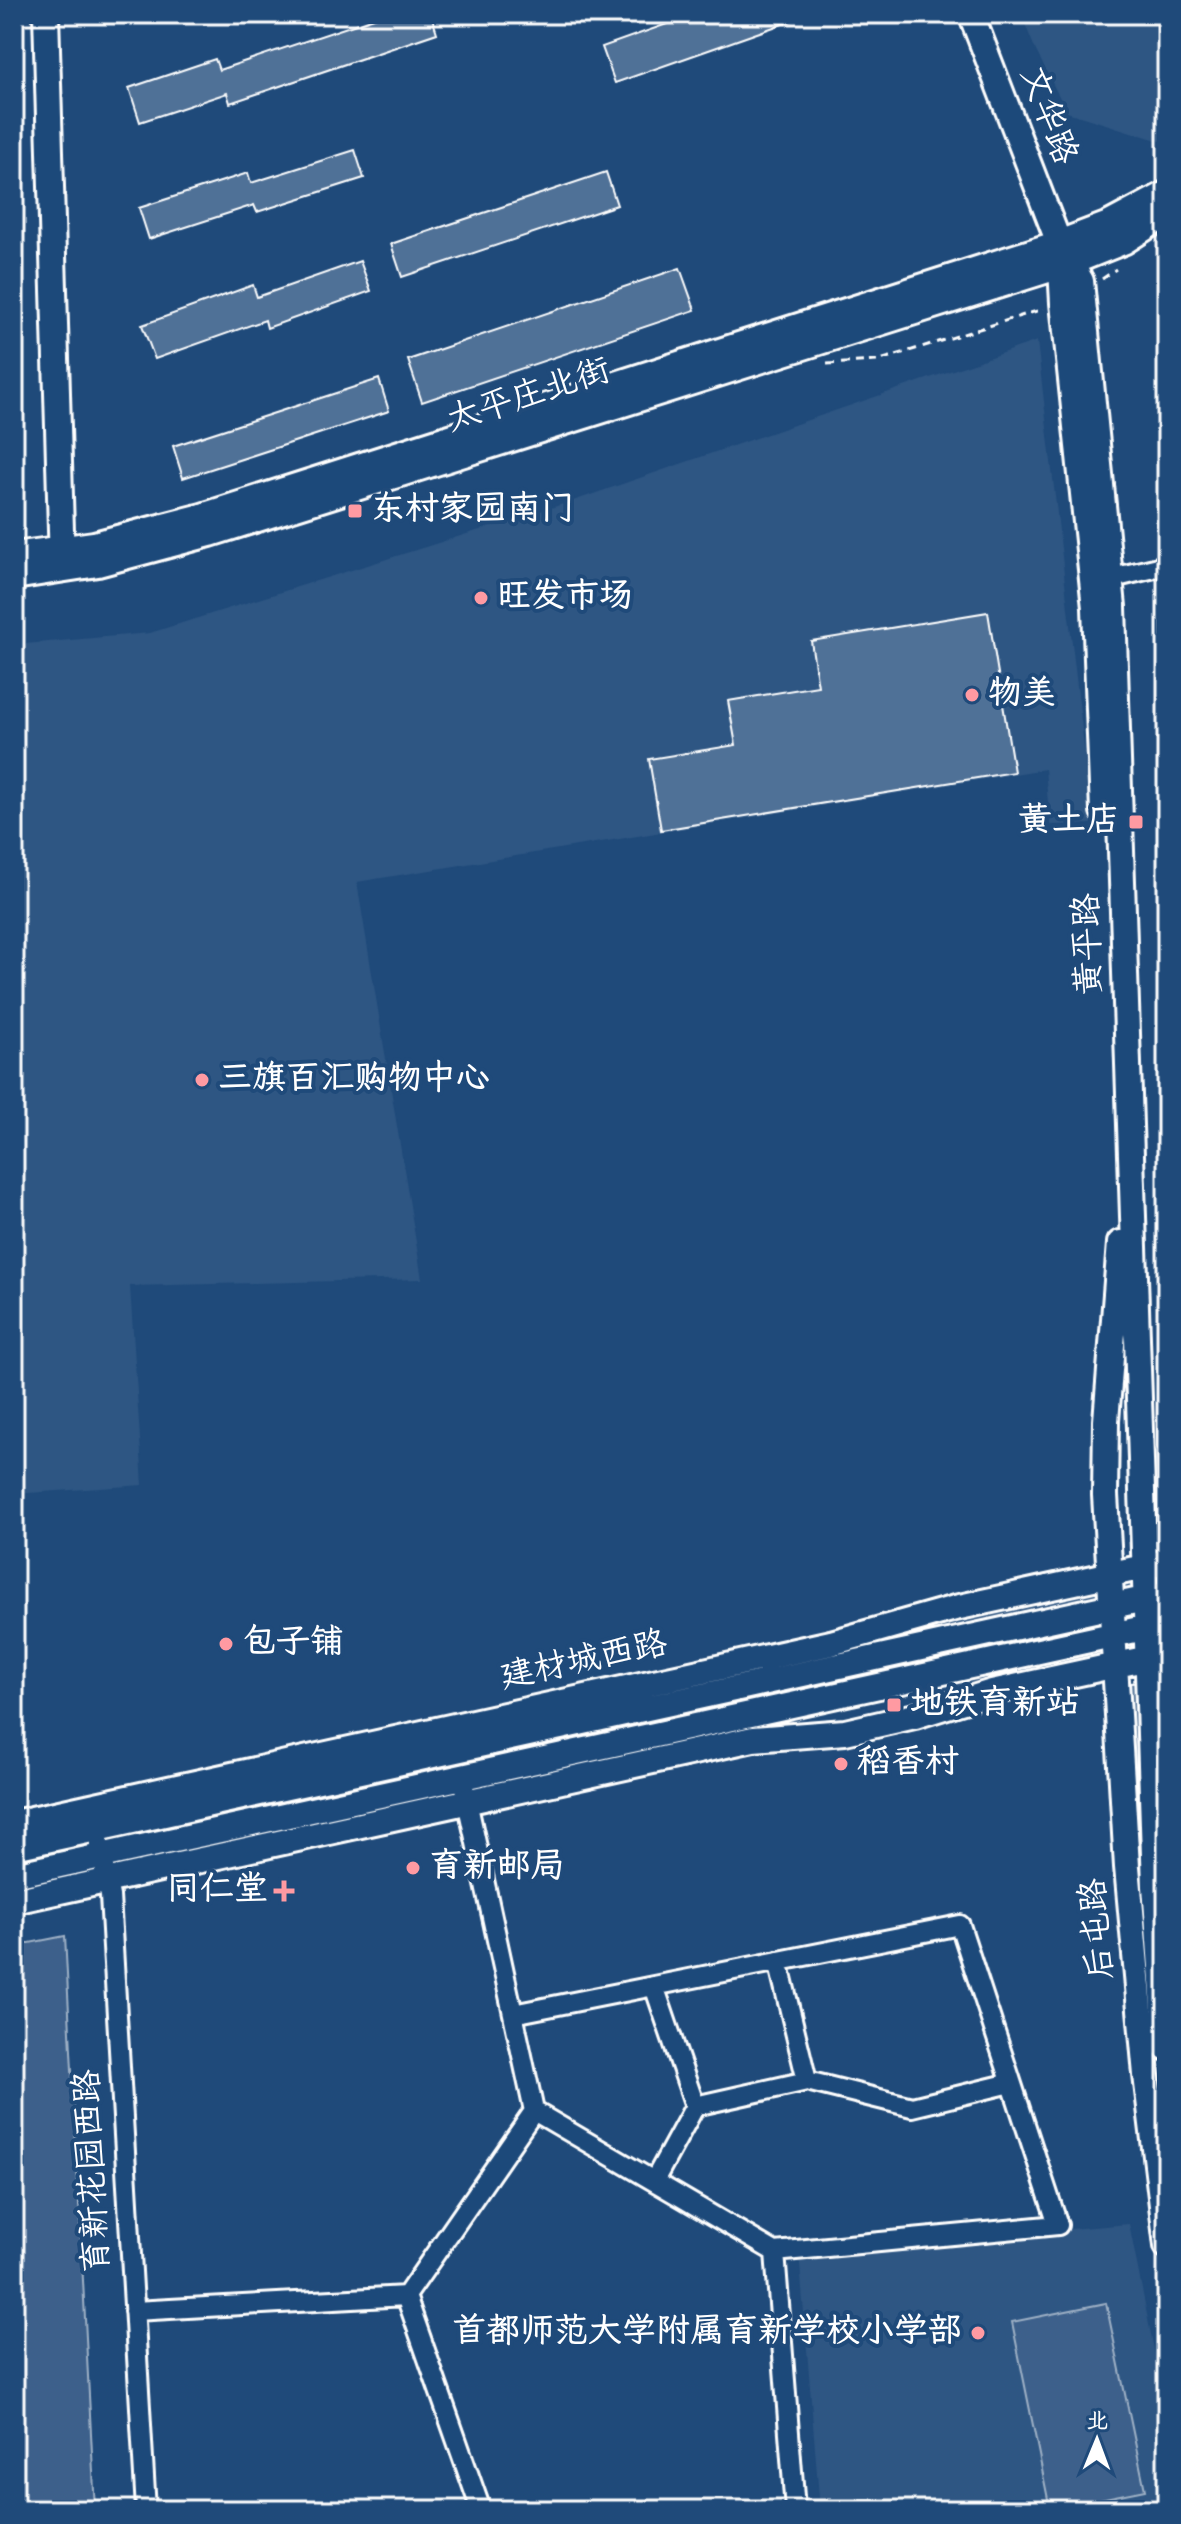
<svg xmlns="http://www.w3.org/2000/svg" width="1181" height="2524" viewBox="0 0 1181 2524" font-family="'Indie Flower','LXGW WenKai TC',sans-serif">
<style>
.built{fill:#2e5683}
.green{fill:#3c618b;stroke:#9eb0c5;stroke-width:2}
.building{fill:#507197;stroke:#fff;stroke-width:2}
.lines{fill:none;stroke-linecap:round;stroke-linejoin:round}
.street-casing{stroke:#fff;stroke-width:24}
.secondary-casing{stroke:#fff;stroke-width:30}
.path{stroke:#fff;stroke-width:3;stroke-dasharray:8 6;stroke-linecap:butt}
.street{stroke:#1f4a7a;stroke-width:18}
.secondary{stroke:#1f4a7a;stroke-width:24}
.poi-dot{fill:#ff9aa2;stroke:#1f4a7a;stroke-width:3}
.labels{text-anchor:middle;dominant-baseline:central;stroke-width:8;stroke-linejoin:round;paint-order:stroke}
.street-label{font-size:34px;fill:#fff;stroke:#1f4a7a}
.poi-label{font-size:34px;font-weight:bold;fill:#fff;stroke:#1f4a7a;text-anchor:start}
</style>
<rect width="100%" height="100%" fill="#1f4a7a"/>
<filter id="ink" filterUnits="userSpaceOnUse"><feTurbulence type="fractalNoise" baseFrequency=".0125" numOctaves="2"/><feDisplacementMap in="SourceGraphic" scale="16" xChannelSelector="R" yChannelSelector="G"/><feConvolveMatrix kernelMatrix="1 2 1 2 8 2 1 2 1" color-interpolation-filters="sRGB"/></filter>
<g filter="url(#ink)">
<!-- built -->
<path class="built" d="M1021,14H1167V136L1160,141L1067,112L1036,51Z
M1037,341L1093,824L1050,825L1045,769L357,882L422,1279L130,1286L143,1485L14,1494V645L150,633L576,500Z
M1129,2224L1167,2415V2510H820L799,2252Z"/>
<!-- green -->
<path class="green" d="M65,1936L95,2510H14V1946Z
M1106,2303L1145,2490L1050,2509L1012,2322Z"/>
<!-- building -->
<path class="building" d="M386,14H431L437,33L230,103L227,93L140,122L129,88L215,59L219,70Z
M695,14H811L615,83L602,47Z
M355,150L364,178L257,212L254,205L149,239L139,208L248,173L251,183Z
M606,172L617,205L402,277L391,244Z
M360,261L371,291L267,328L265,320L155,359L142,325L253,285L257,297Z
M680,268L695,310L422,402L408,360Z
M1167,373V402L1160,374Z
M379,379L389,411L183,478L173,446Z
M988,612L1014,772L661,830L649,759L736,745L728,701L818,686L811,641Z
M1167,615V709L1164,710L1162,616Z
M1167,757V782L1162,758Z
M1167,1682V2060L1141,2061L1125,1683Z"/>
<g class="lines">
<!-- street casing -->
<g class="street-casing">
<path id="street" d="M1100,581L1167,565
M462,1778L534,2111L406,2296L481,2510
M99,1843L110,1896L146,2510
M654,1986L695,2106L807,2081L778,1961
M513,2014L960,1925L1058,2225L775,2252
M807,2081L912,2107L1011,2083
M534,2111L775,2252L795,2510
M654,2181L695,2106
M134,2311L406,2296"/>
</g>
<!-- secondary casing -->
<g class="secondary-casing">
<path id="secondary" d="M46,14L62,565
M971,14L1059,243L1081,281L1113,607L1155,1886L1167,2048
M1060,249L1063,303L1095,608L1103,811
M14,555L94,544L202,516L1059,243L1109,224L1167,193
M14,577L98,564L210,534L1070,263L1125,241L1167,214
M1120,1243L1106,1421L1105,1495L1127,1867L1146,2075L1167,2246
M14,1823L831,1643L955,1608L1167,1562
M14,1847L1167,1594
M14,1875L1167,1623
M14,1901L753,1739L845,1732L915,1716L992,1692L1167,1654"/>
</g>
<!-- path -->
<path class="path" d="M1102,279L1116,269
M827,364L877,361L1043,309"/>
<!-- street -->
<use href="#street" class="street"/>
<!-- secondary -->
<use href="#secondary" class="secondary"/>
</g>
</g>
<!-- markers -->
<g class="poi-dot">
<rect x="347" y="503" width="16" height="16" rx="4"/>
<circle cx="481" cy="598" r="8"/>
<circle cx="972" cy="695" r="8"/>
<rect x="1128" y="814" width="16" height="16" rx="4"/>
<circle cx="202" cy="1080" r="8"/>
<circle cx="226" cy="1644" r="8"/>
<rect x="886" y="1697" width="16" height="16" rx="4"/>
<circle cx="841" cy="1764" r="8"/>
<circle cx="413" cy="1868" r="8"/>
<path d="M280 1879h8v8h8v8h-8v8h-8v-8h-8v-8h8z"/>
<circle cx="978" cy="2333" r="8"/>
</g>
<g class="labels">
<!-- street labels -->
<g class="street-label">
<text transform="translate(1047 116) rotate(69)">文华路</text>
<text transform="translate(529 397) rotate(-18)">太平庄北街</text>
<text transform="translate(1090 944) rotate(-92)">黄平路</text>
<text transform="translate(584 1662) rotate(-12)">建材城西路</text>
<text transform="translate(1099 1929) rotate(-95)">后屯路</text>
<text transform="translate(94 2171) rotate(-93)">育新花园西路</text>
</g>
<!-- poi labels -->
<g class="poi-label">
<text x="371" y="511">东村家园南门</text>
<text x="497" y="598">旺发市场</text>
<text x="988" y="695">物美</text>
<text x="1120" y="822" text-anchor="end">黄土店</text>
<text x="218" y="1080">三旗百汇购物中心</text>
<text x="242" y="1644">包子铺</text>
<text x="910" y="1705">地铁育新站</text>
<text x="857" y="1764">稻香村</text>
<text x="429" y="1868">育新邮局</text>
<text x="268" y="1891" text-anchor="end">同仁堂</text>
<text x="962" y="2333" text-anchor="end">首都师范大学附属育新学校小学部</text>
</g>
</g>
<!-- margin -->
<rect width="1181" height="2524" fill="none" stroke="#1f4a7a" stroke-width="48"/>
<rect x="24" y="24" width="1133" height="2476" fill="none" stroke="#fff" stroke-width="3" filter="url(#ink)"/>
<!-- north arrow -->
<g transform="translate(1097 2440) rotate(1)" stroke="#1f4a7a" stroke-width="6" paint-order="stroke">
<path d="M0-6L14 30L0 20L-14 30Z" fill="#ffffff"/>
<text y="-12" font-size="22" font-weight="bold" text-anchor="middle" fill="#ffffff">北</text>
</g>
</svg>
